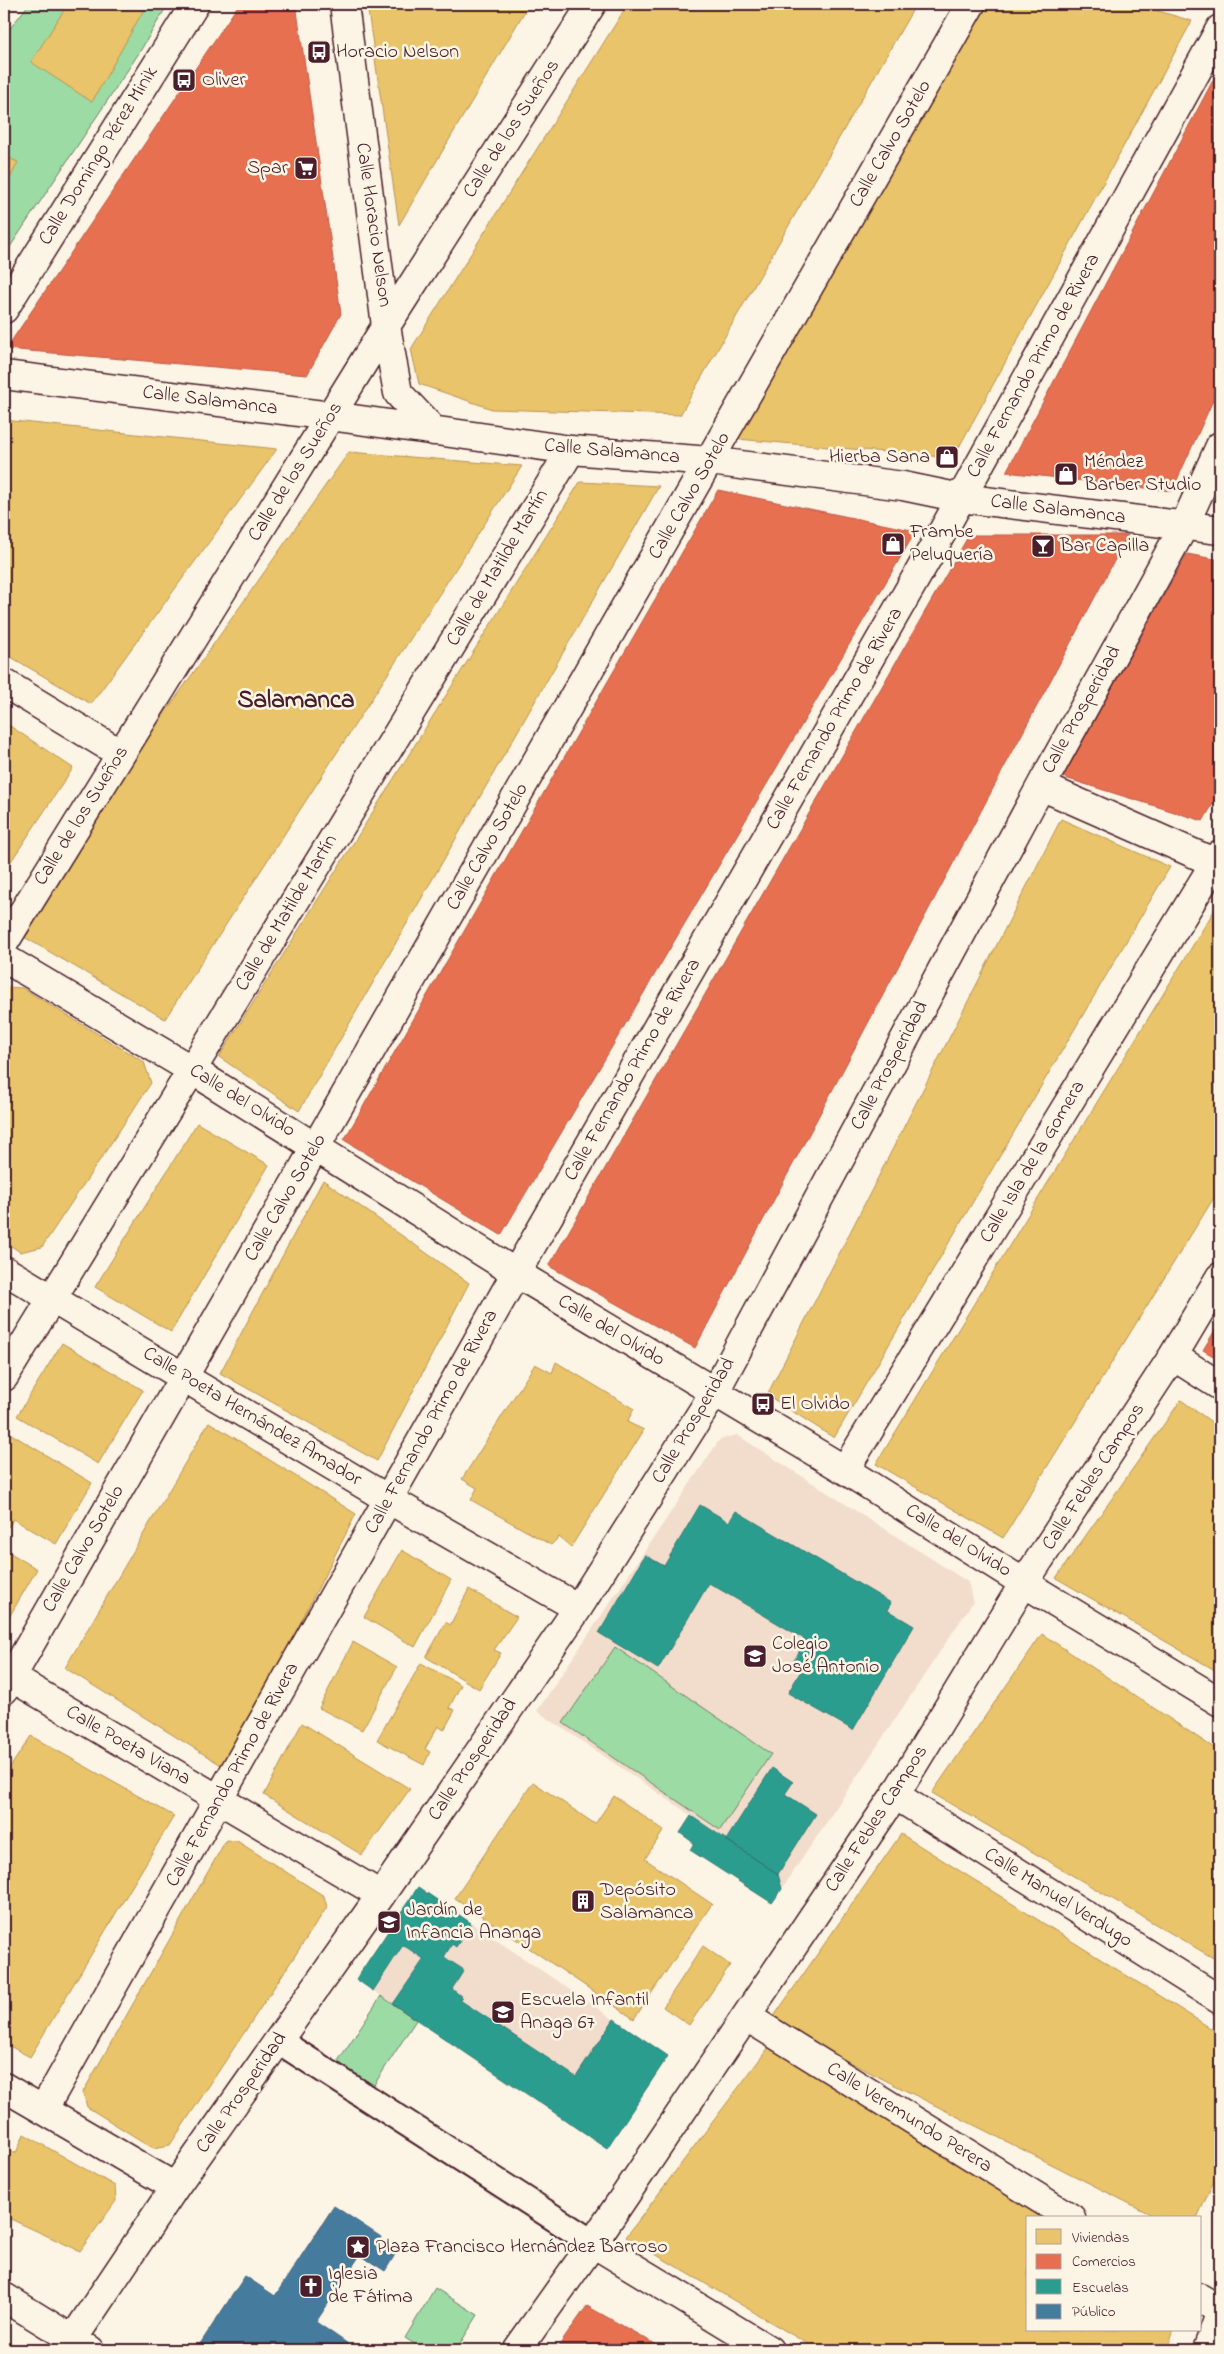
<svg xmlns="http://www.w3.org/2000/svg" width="1224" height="2354" viewBox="0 0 1224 2354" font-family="'Indie Flower',sans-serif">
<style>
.built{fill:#f2ddcc}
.green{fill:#9cdba4;stroke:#737d68}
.homes{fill:#e9c46a;stroke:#b99257}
.shops{fill:#e76f51;stroke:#b85746}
.schools{fill:#2a9d8f;stroke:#347771}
.public{fill:#457b9d;stroke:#465f7b}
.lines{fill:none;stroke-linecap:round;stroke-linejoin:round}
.stream{stroke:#678493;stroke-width:11}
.pedestrian-casing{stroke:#4a1f2b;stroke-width:29}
.minor-casing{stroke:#4a1f2b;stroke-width:31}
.tertiary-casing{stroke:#4a1f2b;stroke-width:31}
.pedestrian{stroke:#fcf5e5;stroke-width:25}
.minor{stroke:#fcf5e5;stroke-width:28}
.tertiary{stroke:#fcf5e5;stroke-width:28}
.labels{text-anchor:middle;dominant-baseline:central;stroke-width:5;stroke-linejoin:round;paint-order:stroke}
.poi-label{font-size:20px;fill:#4a1f2b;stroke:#fcf5e5;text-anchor:start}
.street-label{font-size:20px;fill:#4a1f2b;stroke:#fcf5e5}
.district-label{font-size:25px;font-weight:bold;fill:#4a1f2b;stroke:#fcf5e5}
</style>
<rect width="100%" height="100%" fill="#fcf5e5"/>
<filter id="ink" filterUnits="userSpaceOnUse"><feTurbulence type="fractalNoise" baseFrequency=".02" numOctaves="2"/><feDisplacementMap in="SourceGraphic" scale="10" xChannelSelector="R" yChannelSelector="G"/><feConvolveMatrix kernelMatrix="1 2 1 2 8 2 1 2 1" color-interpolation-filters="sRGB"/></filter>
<g filter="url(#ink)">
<!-- built -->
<path class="built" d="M737,1435L968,1582L973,1602L782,1889L778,1874L537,1711L720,1439Z
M418,1887L668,2056L607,2148L356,1979Z"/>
<!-- green -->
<path class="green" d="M29,4H168L139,53L4,256V36Z
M615,1647L771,1754L720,1830L563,1723Z
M381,1996L416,2020L372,2088L336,2064Z
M435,2288L478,2315L456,2350H424L405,2338Z"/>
<!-- homes -->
<path class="homes" d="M68,4H147L92,102L31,62Z
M367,4H529L399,225Z
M628,4H916L680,415L492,409L419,384L411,349Z
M983,4H1135L1192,21L953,458L737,439Z
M4,156L18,162L4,191Z
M4,420L277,449L91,704L4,653Z
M349,452L522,466L165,1019L12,930Z
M580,482L659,486L299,1111L219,1057Z
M4,722L73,768L4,872Z
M1061,819L1170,867L834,1438L767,1395Z
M1220,901V1188L1003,1538L876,1464Z
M7,987L22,988L144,1062L151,1083L42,1247L20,1252L4,1241V992Z
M197,1123L269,1165L171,1332L95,1287Z
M323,1180L469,1283L377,1461L220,1373Z
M62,1343L143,1390L98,1464L17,1416Z
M556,1362L634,1409L627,1422L644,1430L571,1547L559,1537L551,1545L471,1500L477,1488L462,1479L535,1364L552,1373Z
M1181,1400L1220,1428V1673L1056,1578Z
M209,1422L356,1514L226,1768L65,1668Z
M8,1432L92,1483L56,1544L13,1519L9,1527L4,1523V1439Z
M4,1549L37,1569L4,1626Z
M402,1550L451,1580L415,1647L364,1617Z
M469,1589L517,1617L494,1650L501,1653L479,1689L426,1657L446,1622L450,1625Z
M1042,1634L1220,1752V1962L932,1793Z
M353,1642L397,1667L362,1730L319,1708Z
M421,1663L461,1685L449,1708L455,1710L444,1730L438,1726L425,1749L430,1752L424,1765L377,1740Z
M302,1723L410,1789L362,1855L264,1795Z
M31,1736L174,1816L30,2057L4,2043V1776Z
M533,1782L595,1824L614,1796L664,1830L645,1859L712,1904L634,2019L455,1898Z
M901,1834L1220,2034V2168L1197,2218H1158L770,2022Z
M226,1840L237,1841L324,1896L327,1907L170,2145L153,2148L87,2107L83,2092Z
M703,1946L730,1965L689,2025L663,2007Z
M775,2039L1053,2218H1028V2330H1174L1167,2350H818L626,2237Z
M24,2134L115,2186L116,2201L80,2251L4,2216V2146L16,2153Z"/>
<!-- shops -->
<path class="shops" d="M239,4H296L341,314L307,375L6,349Z
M1220,67V385L1172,491L1006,472Z
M718,490L916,531L501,1235L344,1140Z
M969,535H1128L695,1348L549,1266Z
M1187,554L1220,560V792L1203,821L1062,777Z
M1220,1322V1360L1203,1350Z
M587,2306L666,2350H556Z"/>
<!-- schools -->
<path class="schools" d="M700,1505L729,1522L736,1511L891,1603L887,1610L914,1626L853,1730L788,1693L802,1669L792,1664L806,1640L709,1583L658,1669L599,1633L645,1555L664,1566Z
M772,1768L793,1782L785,1794L816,1814L778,1874L726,1840Z
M691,1816L778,1874L782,1889L772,1903L690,1850L694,1843L680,1833Z
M418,1887L471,1923L456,1947L452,1944L444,1957L464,1970L452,1989L462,1997L460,2000L576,2077L614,2019L668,2056L607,2148L393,2004L424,1959L403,1945L373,1991L356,1979Z"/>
<!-- public -->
<path class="public" d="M334,2206L381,2237L379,2242L396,2253L385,2271L360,2255L316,2322L357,2350H196L245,2276L275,2296Z"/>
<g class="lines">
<!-- stream -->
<path class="stream" d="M4,5L5,4"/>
<!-- pedestrian casing -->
<g class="pedestrian-casing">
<path id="pedestrian" d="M279,2041L593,2243"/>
</g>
<!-- minor casing -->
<g class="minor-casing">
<path id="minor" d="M344,4L386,326L398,393L434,431
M4,309L195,4
M4,375L331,416L571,450L710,461L903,486L961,498L1220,530
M4,683L121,754
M1041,786L1220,865
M4,943L386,326L592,4
M4,958L192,1070L516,1273L845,1470L1024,1583L1220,1702
M4,1270L388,1499L578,1608
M1173,1356L1220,1386
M4,1377L571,450
M845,1470L1220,854
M4,1673L381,1895
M4,1690L971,4
M895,1795L1220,2000
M747,2017L1071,2218
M4,2087L175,2187
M43,2110L516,1273L944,529L1220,29
M593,2243L769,2350
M4,2297L90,2350
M1200,2298L1220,2310
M73,2339L175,2187L381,1895L578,1608L714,1393L1041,786L1184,526L1220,446
M517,2350L593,2243L895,1795L1024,1583L1173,1356L1220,1277"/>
</g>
<!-- tertiary casing -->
<g class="tertiary-casing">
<path id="tertiary" d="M1207,2350L1220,2314"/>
</g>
<!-- pedestrian -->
<use href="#pedestrian" class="pedestrian"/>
<!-- minor -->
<use href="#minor" class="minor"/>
<!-- tertiary -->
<use href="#tertiary" class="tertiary"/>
</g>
</g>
<!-- icons -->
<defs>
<g id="bus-square" transform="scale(1.25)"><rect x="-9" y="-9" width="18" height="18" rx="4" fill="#4a1f2b" stroke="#fcf5e5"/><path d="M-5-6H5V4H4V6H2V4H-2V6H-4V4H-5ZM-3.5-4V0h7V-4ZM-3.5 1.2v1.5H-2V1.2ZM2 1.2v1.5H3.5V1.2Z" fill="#fff"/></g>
<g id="supermarket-square" transform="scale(1.25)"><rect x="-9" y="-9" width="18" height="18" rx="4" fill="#4a1f2b" stroke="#fcf5e5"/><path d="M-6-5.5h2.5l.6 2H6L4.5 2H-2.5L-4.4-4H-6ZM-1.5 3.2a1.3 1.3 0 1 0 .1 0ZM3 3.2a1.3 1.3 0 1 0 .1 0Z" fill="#fff"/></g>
<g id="shop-square" transform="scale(1.25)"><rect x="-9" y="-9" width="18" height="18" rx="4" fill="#4a1f2b" stroke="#fcf5e5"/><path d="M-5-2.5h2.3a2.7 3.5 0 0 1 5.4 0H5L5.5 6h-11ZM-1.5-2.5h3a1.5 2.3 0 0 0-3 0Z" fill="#fff"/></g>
<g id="bar-square" transform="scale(1.25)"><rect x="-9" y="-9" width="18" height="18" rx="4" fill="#4a1f2b" stroke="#fcf5e5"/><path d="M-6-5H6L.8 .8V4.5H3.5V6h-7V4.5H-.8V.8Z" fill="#fff"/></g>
<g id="school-square" transform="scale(1.25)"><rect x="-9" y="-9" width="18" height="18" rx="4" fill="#4a1f2b" stroke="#fcf5e5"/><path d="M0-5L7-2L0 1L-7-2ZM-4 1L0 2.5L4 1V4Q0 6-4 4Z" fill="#fff"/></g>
<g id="building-square" transform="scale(1.25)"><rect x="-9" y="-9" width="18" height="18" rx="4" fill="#4a1f2b" stroke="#fcf5e5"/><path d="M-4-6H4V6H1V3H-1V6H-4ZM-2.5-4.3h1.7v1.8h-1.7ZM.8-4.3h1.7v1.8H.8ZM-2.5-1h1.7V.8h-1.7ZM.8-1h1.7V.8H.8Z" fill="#fff"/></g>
<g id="sight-square" transform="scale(1.25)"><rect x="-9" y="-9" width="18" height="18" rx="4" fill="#4a1f2b" stroke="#fcf5e5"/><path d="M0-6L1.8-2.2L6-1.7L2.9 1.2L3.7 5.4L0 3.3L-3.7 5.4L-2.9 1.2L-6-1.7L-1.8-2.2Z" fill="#fff"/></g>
<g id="church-square" transform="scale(1.25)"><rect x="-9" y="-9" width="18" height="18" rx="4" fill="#4a1f2b" stroke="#fcf5e5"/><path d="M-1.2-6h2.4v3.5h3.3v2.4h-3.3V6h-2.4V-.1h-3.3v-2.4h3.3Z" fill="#fff"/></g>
</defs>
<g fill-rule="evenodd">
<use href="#bus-square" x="319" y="52"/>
<use href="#bus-square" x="184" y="80"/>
<use href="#supermarket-square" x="306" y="168"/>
<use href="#shop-square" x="947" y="457"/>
<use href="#shop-square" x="1066" y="474"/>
<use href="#shop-square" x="893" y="544"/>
<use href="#bar-square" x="1043" y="546"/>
<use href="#bus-square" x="763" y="1404"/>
<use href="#school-square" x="755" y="1656"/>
<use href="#building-square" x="583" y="1901"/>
<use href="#school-square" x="389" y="1922"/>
<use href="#school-square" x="503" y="2012"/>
<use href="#sight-square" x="358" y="2247"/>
<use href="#church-square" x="311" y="2286"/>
</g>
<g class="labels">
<!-- poi labels -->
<g class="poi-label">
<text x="336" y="52">Horacio Nelson</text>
<text x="202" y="80">Oliver</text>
<text x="288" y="168" text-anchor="end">Spar</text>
<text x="930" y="457" text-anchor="end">Hierba Sana</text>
<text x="1084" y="462">Méndez<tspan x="1084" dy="23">Barber Studio</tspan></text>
<text x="910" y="532">Frambe<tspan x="910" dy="23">Peluquería</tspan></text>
<text x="1060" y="546">Bar Capilla</text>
<text x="780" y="1404">El Olvido</text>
<text x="772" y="1644">Colegio<tspan x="772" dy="23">José Antonio</tspan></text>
<text x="600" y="1890">Depósito<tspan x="600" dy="23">Salamanca</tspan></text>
<text x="406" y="1910">Jardín de<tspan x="406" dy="23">Infancia Ananga</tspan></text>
<text x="520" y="2000">Escuela Infantil<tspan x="520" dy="23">Anaga 67</tspan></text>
<text x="376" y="2247">Plaza Francisco Hernández Barroso</text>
<text x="328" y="2274">Iglesia<tspan x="328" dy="23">de Fátima</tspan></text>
</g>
<!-- street labels -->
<g class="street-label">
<text transform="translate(512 129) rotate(-57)">Calle de los Sueños</text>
<text transform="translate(891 144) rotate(-60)">Calle Calvo Sotelo</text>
<text transform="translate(99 156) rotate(-58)">Calle Domingo Pérez Minik</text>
<text transform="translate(373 225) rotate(82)">Calle Horacio Nelson</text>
<text transform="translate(1034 366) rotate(-61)">Calle Fernando Primo de Rivera</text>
<text transform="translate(210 401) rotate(7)">Calle Salamanca</text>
<text transform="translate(612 452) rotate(5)">Calle Salamanca</text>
<text transform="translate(296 472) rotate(-58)">Calle de los Sueños</text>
<text transform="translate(690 496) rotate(-60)">Calle Calvo Sotelo</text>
<text transform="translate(1058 510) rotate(7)">Calle Salamanca</text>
<text transform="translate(498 568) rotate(-59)">Calle de Matilde Martín</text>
<text transform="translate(1082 710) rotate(-61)">Calle Prosperidad</text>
<text transform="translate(835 719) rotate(-60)">Calle Fernando Primo de Rivera</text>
<text transform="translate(82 816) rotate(-58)">Calle de los Sueños</text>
<text transform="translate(488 847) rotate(-60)">Calle Calvo Sotelo</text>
<text transform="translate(287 913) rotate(-59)">Calle de Matilde Martín</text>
<text transform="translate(890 1066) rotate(-62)">Calle Prosperidad</text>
<text transform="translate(633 1070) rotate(-60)">Calle Fernando Primo de Rivera</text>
<text transform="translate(242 1101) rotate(32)">Calle del Olvido</text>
<text transform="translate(1033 1162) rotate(-59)">Calle Isla de la Gomera</text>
<text transform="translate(286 1198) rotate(-60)">Calle Calvo Sotelo</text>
<text transform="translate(611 1331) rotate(31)">Calle del Olvido</text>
<text transform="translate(252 1417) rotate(31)">Calle Poeta Hernández Amador</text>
<text transform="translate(694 1421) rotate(-59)">Calle Prosperidad</text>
<text transform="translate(432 1422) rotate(-61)">Calle Fernando Primo de Rivera</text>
<text transform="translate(1094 1477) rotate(-57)">Calle Febles Campos</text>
<text transform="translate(958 1541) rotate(32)">Calle del Olvido</text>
<text transform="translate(84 1549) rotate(-60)">Calle Calvo Sotelo</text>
<text transform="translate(128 1746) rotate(30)">Calle Poeta Viana</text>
<text transform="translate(473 1760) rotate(-56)">Calle Prosperidad</text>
<text transform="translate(233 1775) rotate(-61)">Calle Fernando Primo de Rivera</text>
<text transform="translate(877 1819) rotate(-57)">Calle Febles Campos</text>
<text transform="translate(1058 1898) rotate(32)">Calle Manuel Verdugo</text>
<text transform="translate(242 2093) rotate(-55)">Calle Prosperidad</text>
<text transform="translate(909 2118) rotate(32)">Calle Veremundo Perera</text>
</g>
<!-- district labels -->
<g class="district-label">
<text x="296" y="701">Salamanca</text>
</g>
</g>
<!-- margin -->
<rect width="1224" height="2354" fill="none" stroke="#fcf5e5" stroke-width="20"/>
<rect x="10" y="10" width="1204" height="2334" fill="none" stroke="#4a1f2b" stroke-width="2" filter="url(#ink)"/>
<!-- legend -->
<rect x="1026" y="2216" width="175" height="115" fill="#fcf5e5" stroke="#b59f9b"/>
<rect x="1036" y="2229" width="25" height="15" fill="#e9c46a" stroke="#b59f9b"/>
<text x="1072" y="2242" font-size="15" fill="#4a1f2b">Viviendas</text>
<rect x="1036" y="2254" width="25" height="15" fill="#e76f51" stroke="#b59f9b"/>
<text x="1072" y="2266" font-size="15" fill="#4a1f2b">Comercios</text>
<rect x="1036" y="2279" width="25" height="15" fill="#2a9d8f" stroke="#b59f9b"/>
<text x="1072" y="2292" font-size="15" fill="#4a1f2b">Escuelas</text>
<rect x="1036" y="2304" width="25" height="15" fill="#457b9d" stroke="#b59f9b"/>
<text x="1072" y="2316" font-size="15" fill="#4a1f2b">Público</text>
</svg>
